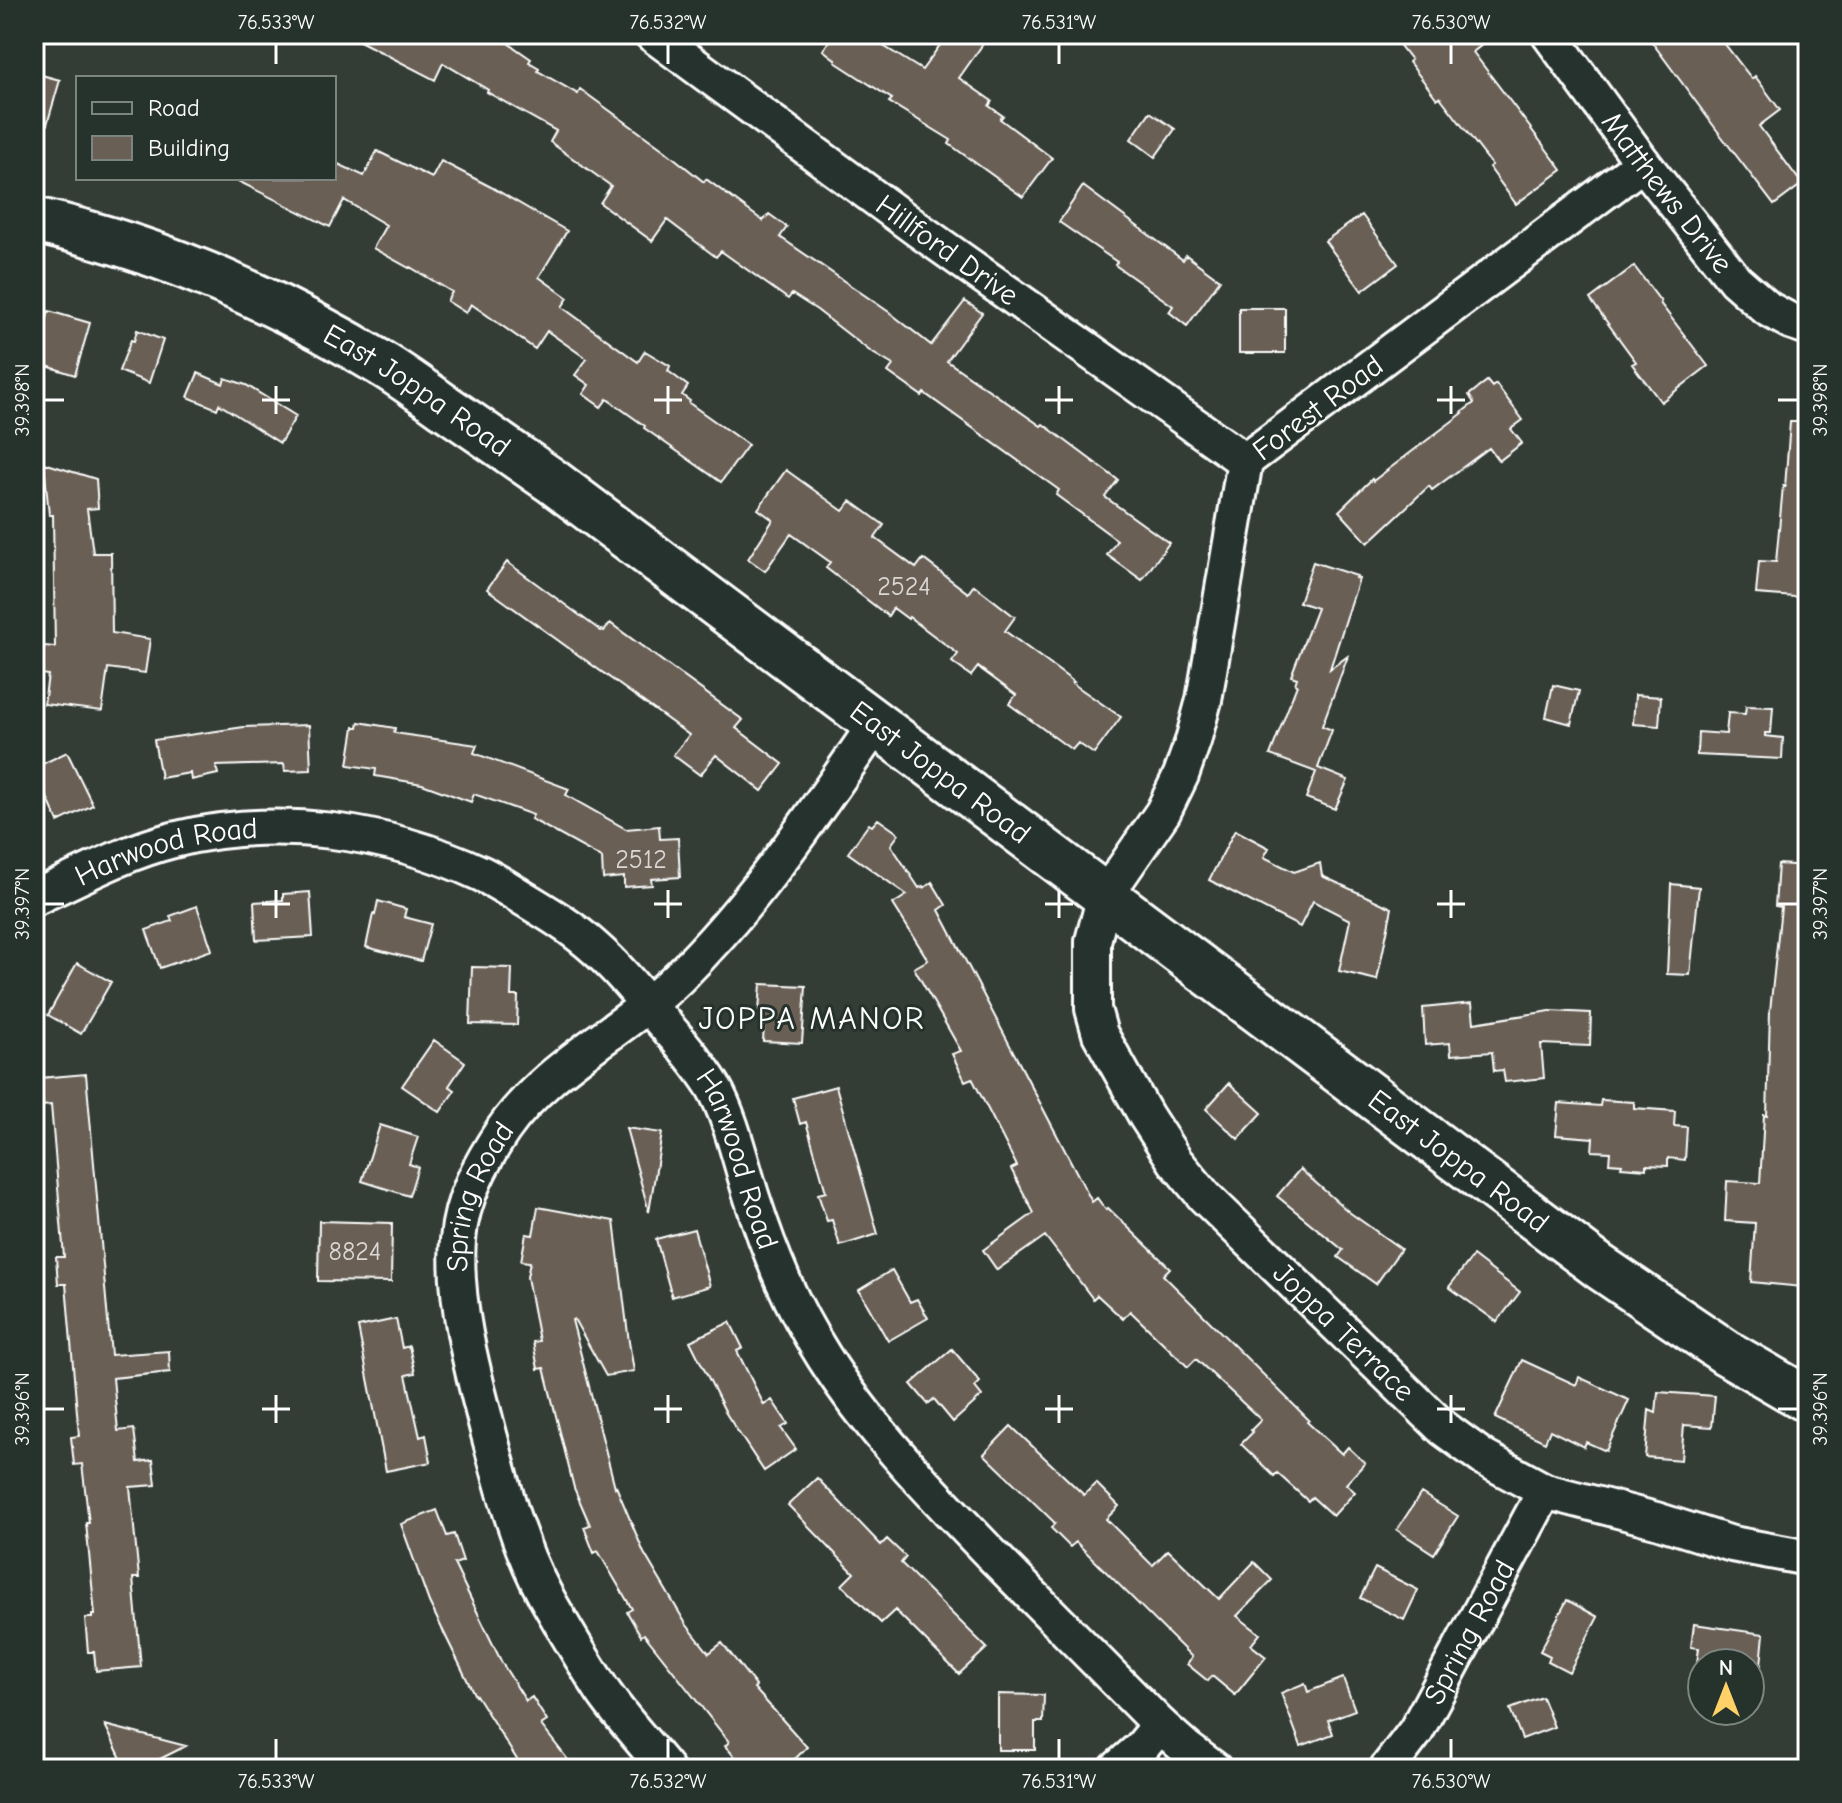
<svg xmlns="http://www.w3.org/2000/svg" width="1842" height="1803" viewBox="0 0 1842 1803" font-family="'Comic Neue',sans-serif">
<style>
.building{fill:#695f54;stroke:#fff;stroke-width:2}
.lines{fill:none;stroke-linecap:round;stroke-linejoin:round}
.street-casing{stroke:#fff;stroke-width:40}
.primary-casing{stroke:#fff;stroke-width:50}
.street{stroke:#26332d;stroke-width:34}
.primary{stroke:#26332d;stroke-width:44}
.ticks{fill:none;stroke:#fff;stroke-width:3}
.labels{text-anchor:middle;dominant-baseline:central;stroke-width:6;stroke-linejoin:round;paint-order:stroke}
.number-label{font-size:26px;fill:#dad7d4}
.street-label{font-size:30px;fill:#fff;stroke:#26332d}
.neighbourhood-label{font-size:32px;letter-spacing:2px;fill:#fff;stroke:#26332d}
.neatline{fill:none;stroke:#fff;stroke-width:3}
.ticks-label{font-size:20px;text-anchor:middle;fill:#fff}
</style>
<rect width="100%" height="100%" fill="#333c35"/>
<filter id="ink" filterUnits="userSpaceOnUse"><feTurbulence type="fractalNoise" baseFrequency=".0125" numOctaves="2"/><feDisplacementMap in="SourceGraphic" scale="16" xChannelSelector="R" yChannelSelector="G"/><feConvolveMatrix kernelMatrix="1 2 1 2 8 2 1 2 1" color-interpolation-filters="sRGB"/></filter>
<g filter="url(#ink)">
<!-- building -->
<path class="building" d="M346,34H495L531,59L529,62L539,68L538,71L578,94L580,89L664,150L704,182L706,179L763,221L769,214L787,227L780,237L889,312L931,345L965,301L982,313L947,361L1041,426L1043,424L1118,480L1105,497L1169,543L1142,580L1107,555L1117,540L1056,495L1059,490L924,393L922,396L888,372L893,365L871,352L817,310L792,294L788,299L721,251L716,257L667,220L652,241L600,203L611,186L550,142L556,131L487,92L488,90L443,63L435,80Z
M834,34H883L877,42L922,70L948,34H990L959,78L992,101L989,106L1003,116L1000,119L1052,158L1023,197L949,144L951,140L889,102L892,99L835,62L836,60L823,50Z
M1391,34H1496L1473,52L1562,170L1516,204L1489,167L1492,165L1440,97L1437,99L1409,62L1411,60Z
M1646,34H1717L1752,79L1755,76L1780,110L1759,126L1802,184L1774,205L1716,129Z
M34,73L60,80L41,145L34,144Z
M1150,112L1175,129L1155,157L1131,139Z
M377,151L432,178L441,161L491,187L567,231L539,277L568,298L562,307L638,362L645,351L670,366L668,371L688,386L682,395L690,401L689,403L748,445L721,482L644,428L645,426L607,399L601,407L583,394L589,385L575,375L587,359L547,331L535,349L471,304L466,313L447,301L452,292L410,267L409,268L373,248L386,225L344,200L330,227L232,178H334V162L364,176Z
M1083,186L1183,260L1186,255L1220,280L1187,326L1169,312L1173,306L1115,265L1117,262L1059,222Z
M1362,215L1398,264L1362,291L1325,241Z
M1634,266L1661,302L1660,303L1708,366L1661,402L1632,364L1636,362L1590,299Z
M1239,308H1285V353H1239Z
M49,311L90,323L75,375L34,362Z
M137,330L163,340L149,383L119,371L131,340L134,341Z
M198,373L223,384L225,378L246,385L296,416L280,443L219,404L217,409L188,397Z
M1487,381L1492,387L1496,384L1523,420L1511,429L1522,443L1499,461L1489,448L1432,490L1429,486L1368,543L1339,511L1372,479L1373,481L1463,413L1462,412L1474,403L1469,395Z
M1790,422H1808V598L1756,594L1759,561L1776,562L1783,486L1785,487Z
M44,463L96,479L98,508L87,509L93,553H111L112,633L150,639L145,673L108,668L102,711L44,704L48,675L40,674L44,646L55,647L53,515H49Z
M786,470L843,511L851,501L884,525L875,538L916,568L923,559L968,593L974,585L1015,617L1005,631L1074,682L1072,683L1121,717L1094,754L1078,743L1072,750L1009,704L1016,695L978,667L971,676L952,662L958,654L909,617L908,619L893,608L888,616L826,568L830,562L791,534L765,571L748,559L773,520L758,509Z
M507,562L601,631L602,630L604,631L610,623L743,720L736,728L783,764L762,791L716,755L700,775L673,755L689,735L487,589Z
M1313,562L1357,576L1356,578L1359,579L1330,669L1348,656L1322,726L1332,730L1318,768L1348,780L1335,809L1306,798L1316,772L1270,755L1297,685L1295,684L1297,678L1291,676L1317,608L1299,602Z
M1553,685L1579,691L1571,724L1546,717Z
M1635,695L1661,697L1659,726L1633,724Z
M1746,706L1773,707L1771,733H1765V736L1783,738L1782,759L1697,755L1698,732L1726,734L1728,713L1745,714Z
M359,722L395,728L394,733L477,745L474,753L569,789L566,795L626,829L659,826L660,839L678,838L680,877L651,879L652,885L624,887V877L603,879L602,858L531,819L533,815L474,794L471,802L422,784L375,776L376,769L348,765L354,727H358Z
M309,725L311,770L285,771L284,764L216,766L218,774L191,780L190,773L161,778L154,740L244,727Z
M67,752L93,805L58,822L34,768Z
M878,819L899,834L891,845L919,888L923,886L924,888L932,882L946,905L939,910L1092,1202L1097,1198L1106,1210L1108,1208L1170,1268L1163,1275L1309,1420L1307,1422L1342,1454L1348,1447L1365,1463L1346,1484L1355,1492L1333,1516L1312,1497L1308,1501L1277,1473L1274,1476L1241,1444L1253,1432L1251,1430L1261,1420L1196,1359L1188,1367L1130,1311L1123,1319L1097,1295L1093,1299L1045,1236L997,1270L983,1250L1034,1213L1011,1169L1017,1166L972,1078L965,1081L952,1054L961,1051L914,968L928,960L893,904L907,895L848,853L869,824L872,826Z
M1235,830L1269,848L1264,857L1294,872L1320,863L1322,876L1392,908L1377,980L1339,971L1350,920L1313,901L1300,927L1209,880Z
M1778,864L1808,866V1187L1802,1287L1751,1282L1755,1223L1725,1221L1727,1181L1760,1183L1764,1115L1767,1116L1770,1011L1781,907L1775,906Z
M1671,884L1699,887L1690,975L1667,974Z
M310,892L313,937L256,940L254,902L283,900V894Z
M378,901L406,909L404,917L431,924L421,961L366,947L373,914L375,915Z
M197,906L212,950L160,968L146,930L172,921L170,916Z
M77,963L111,982L81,1034L48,1015Z
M472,967L512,968L511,996H518L517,1025L470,1024Z
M761,984L806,986L802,1043L763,1041L765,1011H759Z
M1472,1003L1474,1023L1550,1011L1591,1013L1590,1046L1541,1044L1544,1078L1505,1082L1503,1070L1494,1071L1492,1052L1451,1055L1450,1043L1425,1045L1423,1008Z
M434,1040L465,1062L449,1086L455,1090L440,1112L402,1086Z
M86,1074L111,1355L169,1351L170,1372L113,1378L118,1431L134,1429L138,1462L153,1460L156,1485L130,1487L139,1578H133L141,1667L96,1671L94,1652H88L85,1618H92V1615H95L86,1523H89L82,1464L74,1465L71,1437L79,1436L66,1284H58L56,1257H64L56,1165L51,1105L43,1106L40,1078Z
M1229,1083L1262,1113L1238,1139L1206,1109Z
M836,1086L878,1234L840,1246L832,1220L827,1221L818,1194L826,1192L806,1122L800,1124L793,1098Z
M1601,1100L1634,1102V1108L1675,1111L1674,1126L1687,1127L1685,1160L1668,1158V1166L1646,1165V1169L1621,1167L1622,1164L1609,1163L1610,1152L1592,1151L1593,1138L1556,1135L1559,1103L1600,1106Z
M380,1125L418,1137L409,1164L418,1167L409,1196L362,1181Z
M626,1128L662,1133L649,1212Z
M1300,1169L1349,1212L1401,1249L1376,1284L1338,1257L1343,1250L1277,1196Z
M538,1207L614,1221L629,1342L634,1371L606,1376L574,1319L572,1320L615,1487L616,1486L644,1553L686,1624L709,1653L722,1643L756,1686L754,1688L807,1747L785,1769H746L725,1746L729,1742L644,1634L641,1636L627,1612L632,1609L598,1551L594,1553L584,1527L590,1525L574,1488L544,1368L538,1369L533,1342L539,1341L527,1277L530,1262L521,1261L526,1234L533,1235Z
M319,1221L392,1223L391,1282L318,1281Z
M694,1229L710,1286L672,1297L656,1239Z
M1473,1256L1520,1292L1497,1322L1449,1287Z
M892,1270L910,1302L917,1299L928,1318L888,1341L859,1290Z
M396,1319L402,1348L409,1346L415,1373L406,1375L420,1437L426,1435L431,1462L386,1471L358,1327Z
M730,1322L743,1348L737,1351L764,1405L772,1400L788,1424L781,1428L796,1449L764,1471L727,1415L690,1341Z
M952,1349L980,1382L975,1387L982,1396L953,1422L934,1399L928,1404L911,1384Z
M1522,1360L1576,1385L1579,1377L1629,1400L1606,1451L1586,1442L1584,1447L1550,1430L1545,1442L1495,1418Z
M1658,1392L1715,1396L1712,1427L1684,1425L1681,1460L1645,1457L1649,1410L1656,1413Z
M1011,1426L1084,1495L1096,1483L1119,1506L1106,1519L1151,1564L1153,1565L1168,1550L1219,1599L1254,1562L1272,1580L1237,1616L1260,1634L1251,1645L1266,1657L1235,1695L1212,1676L1208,1681L1187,1664L1192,1657L1076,1542L1070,1547L1051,1528L1055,1523L984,1454Z
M817,1478L881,1545L887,1539L906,1557L901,1563L987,1648L959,1674L895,1610L881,1623L842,1585L854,1573L788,1505Z
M1421,1493L1458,1516L1434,1554L1397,1530Z
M437,1510L447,1536L454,1534L463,1561L454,1564L502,1663L526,1701L532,1697L547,1721L541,1725L575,1769H523L476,1695L475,1696L429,1602L401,1524Z
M1375,1568L1418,1590L1404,1620L1360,1598Z
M1567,1600L1598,1617L1569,1672L1548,1661L1550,1656L1540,1651Z
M1694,1624L1764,1634L1761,1665L1750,1663H1697L1699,1648L1691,1647Z
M1343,1678L1355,1710L1328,1720L1333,1734L1301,1746L1281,1693L1305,1683L1308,1692Z
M998,1694L1044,1695L1043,1722H1035V1750H998Z
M1542,1697L1554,1727L1522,1739L1510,1709Z
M105,1725L186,1746L140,1769H126Z"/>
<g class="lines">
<!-- street casing -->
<g class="street-casing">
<g id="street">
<path id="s1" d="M652,34L920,231L1245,461"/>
<path id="s2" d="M1549,34L1643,163L1735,280L1768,309L1790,321L1808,327"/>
<path id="s3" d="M1643,163L1245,461L1204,700L1193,741L1181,775L1163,812L1105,896L1093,941V1009L1100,1034L1146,1116L1175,1161L1205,1197L1443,1428L1484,1458L1545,1491L1656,1520L1732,1544L1808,1558"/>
<path id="s4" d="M34,898C79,877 125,852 173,840C276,814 387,830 482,874C496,881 510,890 523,898C548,913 573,928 595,948C619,969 638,993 659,1018C678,1039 698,1062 713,1086C731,1117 741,1164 752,1198C771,1257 791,1305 824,1357C870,1430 933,1494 993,1556C1049,1612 1104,1669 1160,1725L1187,1749L1214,1769"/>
<path id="s5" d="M666,1769C645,1743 621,1718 602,1690C582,1659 562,1625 544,1593C518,1545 504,1490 490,1438C474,1377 453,1302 458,1240C461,1199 481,1163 503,1130C548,1065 623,1032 679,977C756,901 815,812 876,724"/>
<path d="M1117,1769L1141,1748L1160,1725"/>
<path id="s6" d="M1387,1769L1416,1731L1545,1491"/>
</g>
</g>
<!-- primary casing -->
<g class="primary-casing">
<g id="primary">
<path id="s7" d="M34,220C159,248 278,300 387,367C406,379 424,392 442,405C479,430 516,456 552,481L1600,1267L1727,1353L1808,1400"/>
</g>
</g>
<!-- street -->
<use href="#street" class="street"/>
<!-- primary -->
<use href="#primary" class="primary"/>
</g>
</g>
<!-- ticks -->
<path class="ticks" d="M276,44V64M668,44V64M1059,44V64M1451,44V64M276,386V414M668,386V414M1059,386V414M1451,386V414M44,400H64M262,400H290M654,400H682M1045,400H1073M1437,400H1465M1778,400H1798M276,890V918M668,890V918M1059,890V918M1451,890V918M44,904H64M262,904H290M654,904H682M1045,904H1073M1437,904H1465M1778,904H1798M276,1395V1423M668,1395V1423M1059,1395V1423M1451,1395V1423M44,1409H64M262,1409H290M654,1409H682M1045,1409H1073M1437,1409H1465M1778,1409H1798M276,1739V1759M668,1739V1759M1059,1739V1759M1451,1739V1759"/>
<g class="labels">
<!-- number labels -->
<g class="number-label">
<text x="904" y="587">2524</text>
<text x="641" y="860">2512</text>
<text x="355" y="1252">8824</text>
</g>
<!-- street labels -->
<g class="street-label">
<text stroke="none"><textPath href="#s2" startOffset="198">Matthews Drive</textPath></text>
<text stroke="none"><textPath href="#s1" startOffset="366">Hillford Drive</textPath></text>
<text stroke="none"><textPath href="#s7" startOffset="422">East Joppa Road</textPath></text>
<text transform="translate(1318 408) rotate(-37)">Forest Road</text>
<text stroke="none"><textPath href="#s7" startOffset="1070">East Joppa Road</textPath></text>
<text stroke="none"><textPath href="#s4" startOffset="142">Harwood Road</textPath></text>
<text stroke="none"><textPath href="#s4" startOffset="862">Harwood Road</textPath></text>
<text stroke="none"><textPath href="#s7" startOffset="1718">East Joppa Road</textPath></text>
<text stroke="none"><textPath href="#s5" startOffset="628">Spring Road</textPath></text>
<text stroke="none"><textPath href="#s3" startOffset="1490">Joppa Terrace</textPath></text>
<text stroke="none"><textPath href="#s6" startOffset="160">Spring Road</textPath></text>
</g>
<!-- neighbourhood labels -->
<g class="neighbourhood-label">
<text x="812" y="1018">JOPPA MANOR</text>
</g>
</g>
<!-- margin -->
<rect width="1842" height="1803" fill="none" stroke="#26332d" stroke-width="88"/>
<!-- legend -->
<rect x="76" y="76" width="260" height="104" fill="#26332d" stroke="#7d8581" stroke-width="2"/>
<rect x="92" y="102" width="40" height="12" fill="#26332d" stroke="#7d8581" stroke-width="2"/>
<text x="148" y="116" font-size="24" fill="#ffffff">Road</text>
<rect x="92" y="136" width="40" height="24" fill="#695f54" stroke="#7d8581" stroke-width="2"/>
<text x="148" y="156" font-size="24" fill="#ffffff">Building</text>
<!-- north arrow -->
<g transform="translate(1726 1687)"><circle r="38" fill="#26332d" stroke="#7d8581" stroke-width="2"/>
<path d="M0-6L14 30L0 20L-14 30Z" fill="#ffd166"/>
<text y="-12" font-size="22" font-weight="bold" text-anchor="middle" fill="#ffffff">N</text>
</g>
<rect x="44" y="44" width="1754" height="1715" class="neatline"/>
<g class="ticks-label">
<text x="276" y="29">76.533°W</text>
<text x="668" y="29">76.532°W</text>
<text x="1059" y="29">76.531°W</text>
<text x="1451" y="29">76.530°W</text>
<text transform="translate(22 400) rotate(-90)" y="7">39.398°N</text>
<text transform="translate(1820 400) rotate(-90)" y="7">39.398°N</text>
<text transform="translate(22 904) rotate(-90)" y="7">39.397°N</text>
<text transform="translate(1820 904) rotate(-90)" y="7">39.397°N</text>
<text transform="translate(22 1409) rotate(-90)" y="7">39.396°N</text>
<text transform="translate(1820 1409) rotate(-90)" y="7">39.396°N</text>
<text x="276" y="1788">76.533°W</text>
<text x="668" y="1788">76.532°W</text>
<text x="1059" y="1788">76.531°W</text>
<text x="1451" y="1788">76.530°W</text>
</g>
</svg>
